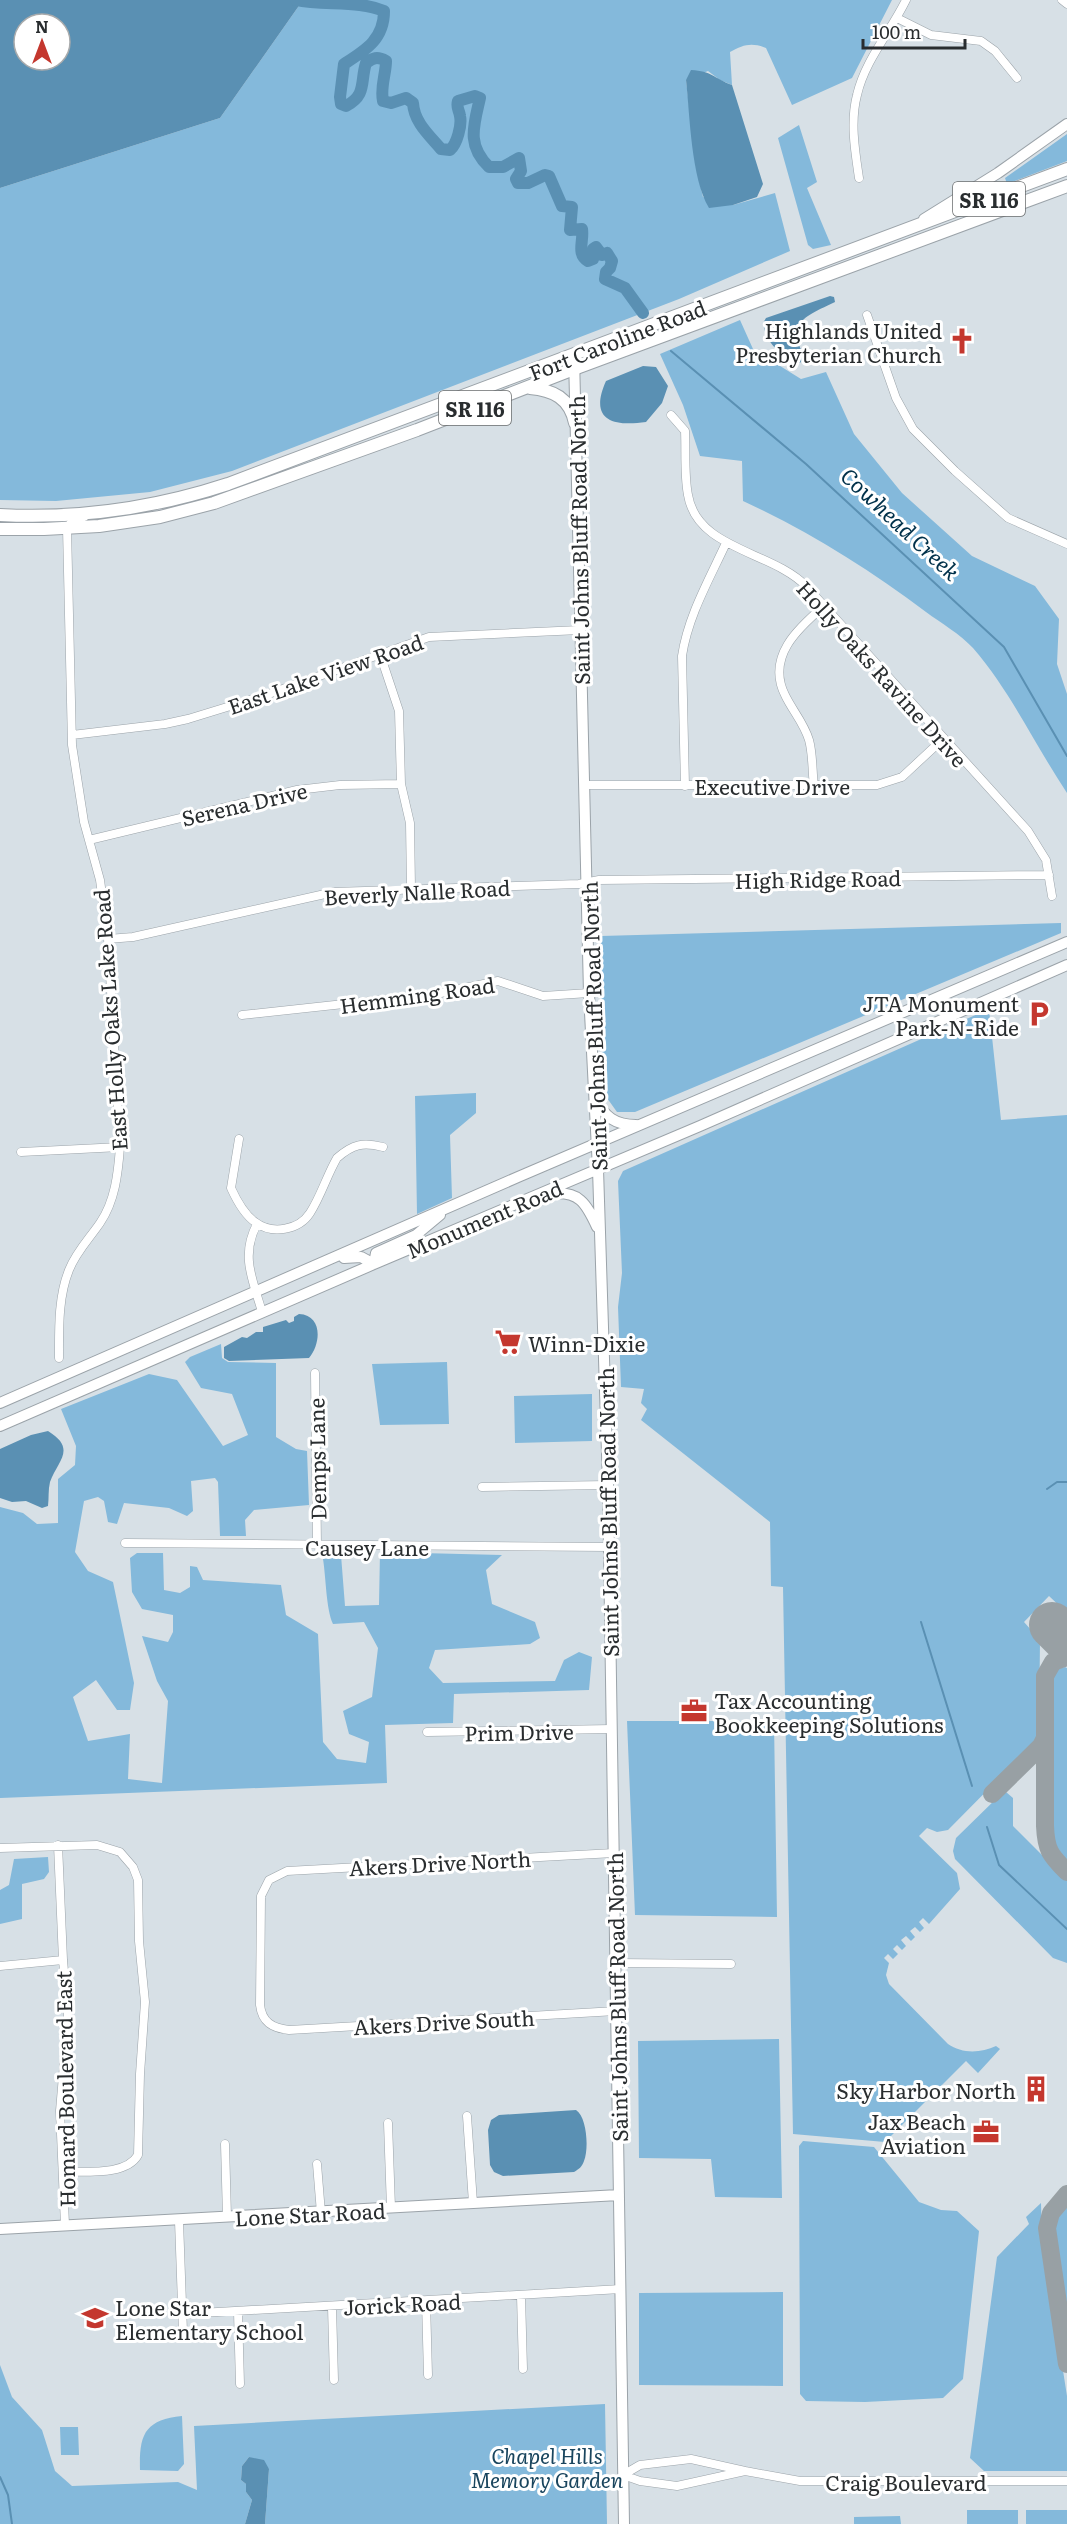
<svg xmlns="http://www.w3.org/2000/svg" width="1067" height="2524" viewBox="0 0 1067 2524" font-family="Literata,serif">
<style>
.green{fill:#84b9db}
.water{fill:#5a90b3;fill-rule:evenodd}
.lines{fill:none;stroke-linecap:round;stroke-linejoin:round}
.stream{stroke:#5a90b3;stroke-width:2}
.river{stroke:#5a90b3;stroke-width:12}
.taxiway{stroke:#98a0a4;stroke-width:18}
.runway{stroke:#98a0a4;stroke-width:46}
.street-casing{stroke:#9ba3a9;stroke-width:9}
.secondary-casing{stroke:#9ba3a9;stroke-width:12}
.primary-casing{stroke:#9ba3a9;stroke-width:14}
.street{stroke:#fff;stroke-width:8}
.secondary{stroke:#fff;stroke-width:10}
.primary{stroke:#fff;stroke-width:12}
.labels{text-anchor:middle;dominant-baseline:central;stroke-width:6;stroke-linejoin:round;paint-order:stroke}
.shield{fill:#fff;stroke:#696c6d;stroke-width:1.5}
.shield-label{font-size:20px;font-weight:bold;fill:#292d2f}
.poi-label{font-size:21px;fill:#292d2f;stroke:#fff;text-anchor:end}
.street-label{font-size:21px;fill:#292d2f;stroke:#fff}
.park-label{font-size:21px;font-style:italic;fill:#19455e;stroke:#fff}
.water-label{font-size:22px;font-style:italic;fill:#01314a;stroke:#fff}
</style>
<rect width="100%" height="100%" fill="#d7e0e6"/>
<!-- green -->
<path class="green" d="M303,0H892L852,78L792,105L766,48C751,42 743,45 730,52L732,85L720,80L708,71L686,80L696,167L703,197L733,205L775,193L790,251L679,299L232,471L150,492L56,501L0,500V188L220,118Z
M799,125L817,182L807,188L831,245L813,249L808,245L778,138Z
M1067,134V161L1007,184L1005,178Z
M740,320L753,349L801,379L826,372L854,434L902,493L972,556L1035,586L1059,619L1057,664L1067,694V793C1035,745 1011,692 973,648C960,634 941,623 926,612C867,568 810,532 743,501L742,461L700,456L683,405L660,354Z
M1061,923V933L635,1112H617L602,1091L601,936Z
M989,1009L1001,1120L1067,1115V1613L1049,1596L1024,1622L1040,1640L1039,1732L1035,1742L948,1830L937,1832L927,1828L919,1836L957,1873L960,1889L929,1924L923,1918L919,1922L924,1928L920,1932L915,1927L910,1931L915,1937L911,1941L906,1936L901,1940L906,1946L902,1950L897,1945L893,1949L898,1954L893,1959L888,1954L884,1958L889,1963L886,1975L889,1984L948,2044C962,2054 981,2053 996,2046L1000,2049L978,2073L966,2061L885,2142L793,2134L783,1587L771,1586L770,1522L641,1420L647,1409L641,1403L644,1389L621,1387L618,1307L622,1273L618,1181L623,1171Z
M476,1093V1113L450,1135L452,1198L417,1214L415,1096Z
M221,1344L222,1358L228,1362L276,1363V1437L296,1449L307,1451L309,1505L254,1510L245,1520L246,1536H220L218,1482L215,1478L191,1481L193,1511L187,1516L169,1508L124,1503L117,1524L108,1522L104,1501L98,1497L84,1501L75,1552L88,1571L113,1582L134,1683L130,1710H117L96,1680L73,1697L88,1741L130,1734L128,1779L162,1783L168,1701L157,1681L142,1636L168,1642L173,1632V1615L142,1609L132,1592L130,1558L137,1553H163L164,1590L180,1593L190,1587V1566L197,1567L203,1580L281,1585L286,1615L318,1634L323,1742L337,1759L366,1763L369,1742L349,1734L343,1711L372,1697L378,1648L364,1622L333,1624C326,1609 326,1577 323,1559L328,1555H341L345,1606L379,1605L380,1552L502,1555L486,1570L492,1604L535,1622L540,1638L530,1644L435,1650L429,1668L443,1683L555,1681L564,1660L579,1652L592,1657L589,1690L454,1694L453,1723L385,1725L387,1783L0,1798V1507L23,1513L37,1524L58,1523V1479L75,1465L76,1446L61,1409L149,1374L177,1380L223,1446L248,1435L232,1394L201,1388L185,1362L190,1357Z
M447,1362L449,1424L380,1425L372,1364Z
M592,1394V1441L515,1443L514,1396Z
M1065,1667L1067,1668V1864L1057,1855L1051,1840V1676L1058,1669Z
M627,1721H774L777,1917L635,1915Z
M1006,1792L1013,1798V1826L1067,1880V1963L1053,1958L955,1859L953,1851L956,1838L1001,1794Z
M48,1857L49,1872L44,1879L22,1884V1919L0,1924V1890L9,1885L14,1859Z
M779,2039L782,2198L715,2197L711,2159L639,2158L638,2041Z
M803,2141L874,2147L919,2202L941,2210L957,2211L979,2231L963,2379L943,2398L865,2402L806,2401L800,2394L799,2146Z
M1067,2186V2332L1051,2218L1053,2200Z
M1041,2203L1042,2237L1067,2396V2471H984L970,2458L997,2257L1029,2224L1026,2217Z
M783,2292V2386L639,2385V2293Z
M0,2365L12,2397L42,2430L55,2471L72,2486L178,2482L197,2490L194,2426L605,2404L607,2524H265L269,2469L249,2457L242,2466L241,2480L246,2484V2492L252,2500L245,2524H0Z
M182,2416L184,2464L178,2471L140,2470C139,2434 145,2420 182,2416Z
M60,2427H78L79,2455H61Z
M967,2510H1018V2524H967Z
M1026,2510H1067V2524H1026Z
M900,2516L901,2524H854V2517Z"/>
<!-- water -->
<path class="water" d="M0,0H303L220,118L0,188ZM24,24H60V60H24Z
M691,70C712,71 713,78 732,85L763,184L757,197L733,205L709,208C691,178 690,116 686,80Z
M830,296L834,297L835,302C808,315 783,323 805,356L800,363C781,356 766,344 763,323L766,318Z
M643,366L656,367L668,386L662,403L646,422C611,427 589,419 606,381Z
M299,1314C323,1315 321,1344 309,1358L229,1361L224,1358V1347L242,1337L247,1338L256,1332H263V1327L286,1320L289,1323L294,1321V1317Z
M48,1431C77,1449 58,1460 50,1482C48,1490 49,1498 48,1506L42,1508L26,1501L12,1502L0,1498V1449L31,1435Z
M576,2110C587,2117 589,2149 584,2161C582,2167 579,2169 574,2172L503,2176L494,2172L490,2165L488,2130L491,2120L499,2115Z
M249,2457L264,2460L269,2469L265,2524H245L252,2500L246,2492V2484L241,2480L242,2466Z"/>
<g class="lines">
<!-- stream -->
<path class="stream" d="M671,351L806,464L1004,647L1067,756
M1047,1489L1057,1482H1067
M921,1622L972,1786
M987,1827L999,1865L1067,1929
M0,2477L8,2495L12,2524"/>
<!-- river -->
<path class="river" d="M296,0C323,6 359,0 384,11C384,39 366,50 344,64L340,97L341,104L346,106C367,95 360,82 366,63C373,58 377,56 386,61C386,74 380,87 383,101L391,103L406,98L413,103C414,122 429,135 441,149L450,150C457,144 462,125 460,116C459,109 456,108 458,101L475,96L480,98C474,125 466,145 489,167H503L519,158L521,171L516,179L518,183H528L545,175L549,176L562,206L572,207L570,230L582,229C584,241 576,254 588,261L593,259V249L596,247L602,255L607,253L612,261L610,268L606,272L605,279L625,288L643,313"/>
<!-- taxiway -->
<path class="taxiway" d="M1067,1657L1053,1662L1045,1676V1826C1046,1850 1050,1855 1067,1872
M992,1794L1041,1746L1045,1738
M1067,2194L1051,2213L1047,2228L1067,2364"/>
<!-- runway -->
<path class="runway" d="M1052,1625L1067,1640"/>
<!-- street casing -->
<g class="street-casing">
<path id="street" d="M1062,0L1067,4
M897,18L931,35L981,41L995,51L1017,78
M859,178C855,151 850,122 857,95C865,60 891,31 906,0
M867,315L896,398L913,429L955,471L1008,518L1067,544
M671,415L685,431C686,451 684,475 688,495C697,550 773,551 807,587L1028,831L1046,860L1052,896
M380,654L399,711L401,784L410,823L411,888
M72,735L165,724L188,719L263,696L429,637L580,630
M584,785H877L902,777L944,738
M685,786L682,656C688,616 709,580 726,543
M814,786C812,771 813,754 809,740C804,723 792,710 785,695C766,657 798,628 824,606
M89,840L297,790L340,785L401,784
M108,939L133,937L334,892L579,884L599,880L1049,875
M242,1015L436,994L498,981L543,996L589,993
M239,1139L231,1188C236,1199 245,1215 255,1222C272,1235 299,1230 310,1213C321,1196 327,1175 337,1158C353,1144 363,1142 383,1147
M21,1152L120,1147
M257,1224C240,1256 253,1280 262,1312
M59,1358C59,1329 58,1297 69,1270C76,1252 89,1239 100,1223C115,1201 118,1174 120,1147L108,939L100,880L84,822L72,745L67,528L72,521L84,517
M315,1373L317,1546
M482,1487L608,1485
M125,1543L609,1547
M427,1732L612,1729
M58,1845L63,1960L68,2017L60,2111L65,2225
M0,1848L97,1845L120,1852L133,1867L138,1880L139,1941L145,2002L140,2074L138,2155C126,2176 86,2171 64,2172
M614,1853L287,1871L269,1880L261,1896L260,2005C262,2022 272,2028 289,2030L616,2011
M616,1963L731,1964
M0,1966L63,1960
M467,2116L473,2203
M388,2123L391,2208
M225,2144L227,2217
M317,2164L321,2213
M179,2221L183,2332
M521,2296L523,2369
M426,2302L428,2375
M332,2307L334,2380
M238,2312L240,2384
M183,2314L621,2289
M691,2459L745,2471L677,2486L640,2481L623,2475L640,2465Z
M745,2471L800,2481H1067"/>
</g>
<!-- secondary casing -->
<g class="secondary-casing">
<path id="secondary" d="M924,219L998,173L1067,124
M574,356L589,993L598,1169L608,1485L624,2524
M595,1099C605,1117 615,1125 636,1125
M549,1194C579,1190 586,1203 597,1227
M344,1258L361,1257L374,1264
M374,1264L376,1253L416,1235L440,1215
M0,1403L518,1177L1067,942
M0,1426L374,1264L700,1126L1067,965
M0,2229L619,2195"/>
</g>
<!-- primary casing -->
<g class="primary-casing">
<path id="primary" d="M530,388C553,390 570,398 575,423
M0,515C76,519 155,508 228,484L1067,169
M0,529H44L99,526L160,517L214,503L417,430L574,369L1067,186"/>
</g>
<!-- street -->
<use href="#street" class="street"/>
<!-- secondary -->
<use href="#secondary" class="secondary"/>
<!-- primary -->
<use href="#primary" class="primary"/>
</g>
<!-- icons -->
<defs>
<g id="church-bare" transform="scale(2.07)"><path d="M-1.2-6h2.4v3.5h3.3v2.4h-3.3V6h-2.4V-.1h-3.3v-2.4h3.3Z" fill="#c4372e" stroke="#fff" stroke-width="2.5" paint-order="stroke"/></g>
<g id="parking-bare" transform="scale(2.07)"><path d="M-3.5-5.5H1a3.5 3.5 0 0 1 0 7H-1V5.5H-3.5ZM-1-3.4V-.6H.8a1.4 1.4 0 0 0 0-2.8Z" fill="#c4372e" stroke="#fff" stroke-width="2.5" paint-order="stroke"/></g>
<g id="supermarket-bare" transform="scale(2.07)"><path d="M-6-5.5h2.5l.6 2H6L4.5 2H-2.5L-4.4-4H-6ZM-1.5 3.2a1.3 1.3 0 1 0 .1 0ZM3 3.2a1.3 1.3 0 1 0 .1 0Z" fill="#c4372e" stroke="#fff" stroke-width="2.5" paint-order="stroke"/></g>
<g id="office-bare" transform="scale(2.07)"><path d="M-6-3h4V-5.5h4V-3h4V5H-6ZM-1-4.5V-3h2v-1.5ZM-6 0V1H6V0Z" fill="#c4372e" stroke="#fff" stroke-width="2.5" paint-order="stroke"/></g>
<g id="building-bare" transform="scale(2.07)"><path d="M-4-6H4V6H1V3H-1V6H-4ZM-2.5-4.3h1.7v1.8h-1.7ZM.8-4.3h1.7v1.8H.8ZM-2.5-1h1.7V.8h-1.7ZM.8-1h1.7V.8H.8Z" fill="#c4372e" stroke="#fff" stroke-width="2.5" paint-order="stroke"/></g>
<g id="school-bare" transform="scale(2.07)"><path d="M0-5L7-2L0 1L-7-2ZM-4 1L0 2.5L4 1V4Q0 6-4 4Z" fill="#c4372e" stroke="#fff" stroke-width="2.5" paint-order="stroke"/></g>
</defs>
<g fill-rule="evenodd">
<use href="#church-bare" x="962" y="341"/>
<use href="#parking-bare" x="1039" y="1014"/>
<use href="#supermarket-bare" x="508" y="1342"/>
<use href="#office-bare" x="694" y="1711"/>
<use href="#building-bare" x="1036" y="2089"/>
<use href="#office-bare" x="986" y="2132"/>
<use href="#school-bare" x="95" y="2318"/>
</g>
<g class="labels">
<!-- shield labels -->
<g class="shield">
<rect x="953" y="182" width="72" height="34" rx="4.5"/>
<rect x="439" y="391" width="72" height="34" rx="4.5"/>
</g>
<g class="shield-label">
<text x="989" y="199">SR 116</text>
<text x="475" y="408">SR 116</text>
</g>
<!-- poi labels -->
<g class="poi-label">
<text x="942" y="329">Highlands United<tspan x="942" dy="24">Presbyterian Church</tspan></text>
<text x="1019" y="1002">JTA Monument<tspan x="1019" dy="24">Park-N-Ride</tspan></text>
<text x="528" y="1342" text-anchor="start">Winn-Dixie</text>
<text x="714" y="1699" text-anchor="start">Tax Accounting<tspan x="714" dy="24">Bookkeeping Solutions</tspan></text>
<text x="1016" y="2089">Sky Harbor North</text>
<text x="966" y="2120">Jax Beach<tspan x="966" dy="24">Aviation</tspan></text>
<text x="115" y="2306" text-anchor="start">Lone Star<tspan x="115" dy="24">Elementary School</tspan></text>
</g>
<!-- street labels -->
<g class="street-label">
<text transform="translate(617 339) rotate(-21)">Fort Caroline Road</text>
<text transform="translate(578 540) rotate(-91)">Saint Johns Bluff Road North</text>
<text transform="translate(325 673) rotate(-19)">East Lake View Road</text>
<text transform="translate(883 673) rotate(48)">Holly Oaks Ravine Drive</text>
<text x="772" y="785">Executive Drive</text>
<text transform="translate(244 803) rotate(-13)">Serena Drive</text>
<text transform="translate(818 878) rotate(-1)">High Ridge Road</text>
<text transform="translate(417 891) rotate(-3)">Beverly Nalle Road</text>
<text transform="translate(417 994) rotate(-8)">Hemming Road</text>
<text transform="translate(109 1020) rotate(-94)">East Holly Oaks Lake Road</text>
<text transform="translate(593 1026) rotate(-92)">Saint Johns Bluff Road North</text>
<text transform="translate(484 1218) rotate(-23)">Monument Road</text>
<text transform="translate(316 1459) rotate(-91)">Demps Lane</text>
<text transform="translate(607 1512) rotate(-91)">Saint Johns Bluff Road North</text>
<text x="367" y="1546">Causey Lane</text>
<text transform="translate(519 1731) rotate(-1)">Prim Drive</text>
<text transform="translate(440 1862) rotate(-3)">Akers Drive North</text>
<text transform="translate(616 1997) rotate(-91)">Saint Johns Bluff Road North</text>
<text transform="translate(444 2021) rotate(-3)">Akers Drive South</text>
<text transform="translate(64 2089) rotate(-91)">Homard Boulevard East</text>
<text transform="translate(310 2213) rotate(-3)">Lone Star Road</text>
<text transform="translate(402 2303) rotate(-3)">Jorick Road</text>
<text x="906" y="2481">Craig Boulevard</text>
</g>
<!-- park labels -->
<g class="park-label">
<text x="547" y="2454">Chapel Hills<tspan x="547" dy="24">Memory Garden</tspan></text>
</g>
<!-- water labels -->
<g class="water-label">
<text transform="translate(901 523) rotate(43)">Cowhead Creek</text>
</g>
</g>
<!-- north arrow -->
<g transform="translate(42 42)"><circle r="28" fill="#ffffff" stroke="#a9abac" stroke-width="1.5"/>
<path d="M0-4.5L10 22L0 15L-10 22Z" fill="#c4372e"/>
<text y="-9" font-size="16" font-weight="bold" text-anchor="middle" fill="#292d2f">N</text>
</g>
<!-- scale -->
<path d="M863 39v9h102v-9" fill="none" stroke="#292d2f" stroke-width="3"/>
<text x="872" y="39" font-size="18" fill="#292d2f" stroke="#ffffff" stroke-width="4.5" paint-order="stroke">100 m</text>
</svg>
